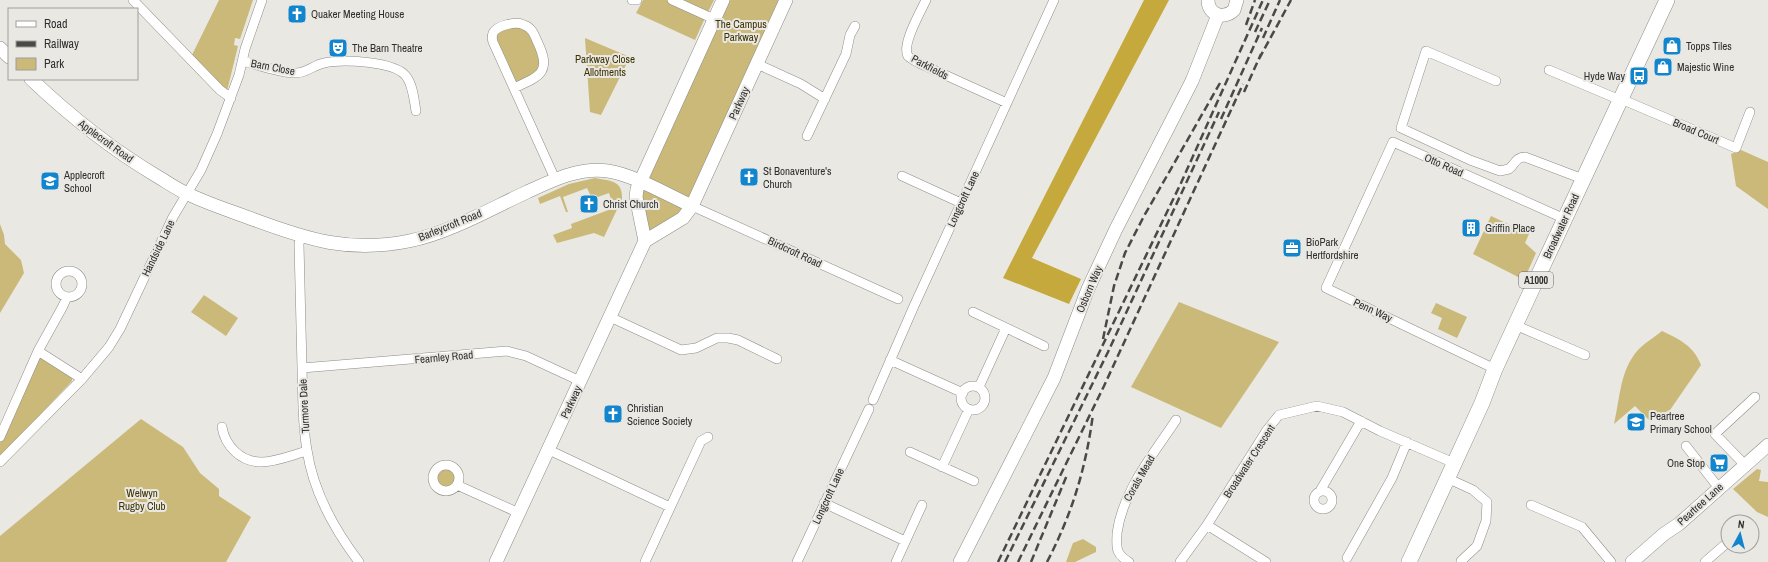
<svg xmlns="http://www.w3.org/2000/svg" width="1768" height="562" viewBox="0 0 1768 562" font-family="'Archivo Narrow',sans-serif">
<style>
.green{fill:#cab978}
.forest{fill:#c5a93d}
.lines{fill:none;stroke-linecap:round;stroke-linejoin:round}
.street-casing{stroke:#8d8c88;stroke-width:10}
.secondary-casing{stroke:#8d8c88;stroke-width:14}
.primary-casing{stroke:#8d8c88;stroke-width:16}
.street{stroke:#fff;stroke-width:9}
.secondary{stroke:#fff;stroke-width:13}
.primary{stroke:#fff;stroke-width:15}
.rail{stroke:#4a4947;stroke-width:2.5;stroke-dasharray:8 4;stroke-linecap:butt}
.labels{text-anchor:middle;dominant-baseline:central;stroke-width:4;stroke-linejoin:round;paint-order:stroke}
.shield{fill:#e9e8e3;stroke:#686664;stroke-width:1}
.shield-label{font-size:10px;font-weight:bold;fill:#302f2e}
.poi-label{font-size:11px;fill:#302f2e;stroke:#e9e8e3;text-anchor:start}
.park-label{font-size:11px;fill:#3d3203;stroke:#e9e8e3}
.street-label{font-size:11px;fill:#302f2e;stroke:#e9e8e3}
</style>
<rect width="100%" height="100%" fill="#e9e8e3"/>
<!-- green -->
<path class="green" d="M219,0H253L240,39L235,38L234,45L238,46L227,91L191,57Z
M643,0H668L705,18L695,40L636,13Z
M676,0H714L708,12Z
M727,0H783L690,197L687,198L649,178Z
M512,26L526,29L541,55L537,73L519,81H515L496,42L498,32Z
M585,38L630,57L601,115L590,112Z
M1741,150L1768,162V209L1736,186L1731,154Z
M595,178C610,181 623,180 622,199L604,237L594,233L557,243L553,235L572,228L571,224L614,208L609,193L592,199L587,188L563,197L568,212H566L560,196L540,204L538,198L569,184Z
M646,189L682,206L683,212L649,232L641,193Z
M1491,216L1529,234L1525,243L1536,253L1524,280L1473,254Z
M0,224L4,235L5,244L21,260L24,273L0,313Z
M204,295L238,318L226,336L191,312Z
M1179,302L1279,342L1221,428L1131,387Z
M1436,303L1467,317L1457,338L1438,329L1442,318L1431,313Z
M1662,331C1679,339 1694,346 1701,365L1670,410L1649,420L1635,406L1614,424C1619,403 1620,376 1632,358C1639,346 1652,339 1662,331Z
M36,359H45L72,376V381L0,457V442Z
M141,419L183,447L200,473L219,489V496L251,517L226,562H0V536Z
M435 478a11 11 0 1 1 22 0a11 11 0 1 1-22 0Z
M1757,469L1761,470L1759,481L1768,482V517L1757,512L1733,489Z
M1083,539L1096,547V552L1075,562H1066L1073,543Z"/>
<!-- forest -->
<path class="forest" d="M1144,0H1169L1032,258L1081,279L1069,304L1003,278Z"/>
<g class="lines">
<!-- street casing -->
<g class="street-casing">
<path id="street" d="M133,0L220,90L231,98
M632,0H637
M672,0L714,19
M926,0C921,11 901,45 908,56C911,59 917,62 921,64L1007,103
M242,61C255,64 284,74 296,73C306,73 314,65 324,63C342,59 394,61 406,76C413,85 414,100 416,111
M757,64L801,84L825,99
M1549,70L1620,100
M1496,81L1426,51L1401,128L1470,160L1500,171L1509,169C1515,164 1516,157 1525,157L1583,179
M514,88C541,76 552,72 537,41C534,34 532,28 524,25C517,21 497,25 493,33C492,36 492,39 493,42L551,170L555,179
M1621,99L1736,148L1750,112
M807,136L846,54L850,35L855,26
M902,176L961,203
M692,206L898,299
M301,236L299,244C300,285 301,327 302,368C303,396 302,423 307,450C313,491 334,529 359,562
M56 284a13 13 0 1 1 26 0a13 13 0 1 1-26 0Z
M973,312L1044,346
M610,317L681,350L696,348L717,338H728L738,340L777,359
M1515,325L1585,355
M38,351L82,379
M890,360L963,393
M302,368L507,351L526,356L580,381
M1495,369L1326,288L1393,142L1565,219
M961 398a12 12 0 1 1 24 0a12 12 0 1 1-24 0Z
M979,387L1006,328
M873,400L914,306L1054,0
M222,427C225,446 241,462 261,462C276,462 292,455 307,451
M0,437L38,351L63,306L67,297
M1686,446L1718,487
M549,450L670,507
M910,452L974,481
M0,462L82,379L109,347L120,329L173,217L201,170L217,134L239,75L245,49L262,0
M433 478a13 13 0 1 1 26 0a13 13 0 1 1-26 0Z
M1745,465L1715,434L1755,397
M942,467L969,409
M1447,478L1473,490L1487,502L1486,521L1477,546L1461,561
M457,485L519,513
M1320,491L1361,421
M1314 500a9 9 0 1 1 18 0a9 9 0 1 1-18 0Z
M824,503L905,541
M1531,505L1582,527L1611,562
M1207,525L1266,562
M1347,558L1392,478L1407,442
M645,562L701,441L708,437
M797,562L869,409
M896,562L922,505
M1129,562C1124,559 1120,556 1118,551C1116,546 1117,539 1117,533C1123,490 1153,455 1176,420
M1180,562L1207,525L1267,430L1279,415L1317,406L1343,412L1380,431L1454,463
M1705,562L1728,542"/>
</g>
<!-- secondary casing -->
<g class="secondary-casing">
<path id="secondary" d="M1208,0C1208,15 1224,20 1234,10L1237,0
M0,48L9,57
M31,79C69,115 110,148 155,175C167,182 178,190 190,195C211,205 234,212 255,220C309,240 350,253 409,241C449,233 490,209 527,192C553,180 579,167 608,171C634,175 668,195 692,206
M645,241L636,197L637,189L723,0
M496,562L645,241L683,218L692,206L786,0
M960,562L1054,378L1088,289L1116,229L1192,81L1218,15
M1632,562L1664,534L1679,524L1768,445"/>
</g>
<!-- primary casing -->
<g class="primary-casing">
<path id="primary" d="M1409,562L1482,403L1495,369L1532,289L1667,0"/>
</g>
<!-- street -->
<use href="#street" class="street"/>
<!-- secondary -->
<use href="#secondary" class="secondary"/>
<!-- primary -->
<use href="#primary" class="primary"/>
<!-- rail -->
<path class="rail" d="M1246,25L1255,0
M1255,32L1270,0
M1263,38L1280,0
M1259,59L1291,0
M1244,92L1261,54
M1221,119L1262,28
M1103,339L1114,286L1125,253L1144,216L1220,83
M998,562L1181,183L1263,0
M1005,562L1108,352L1219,112
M1018,562L1104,386L1243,84
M1031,562L1067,475
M1047,562C1072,514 1086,468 1093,414"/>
</g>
<!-- icons -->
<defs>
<g id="church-square" transform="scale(1)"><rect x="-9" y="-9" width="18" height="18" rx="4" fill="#1185ce" stroke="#e9e8e3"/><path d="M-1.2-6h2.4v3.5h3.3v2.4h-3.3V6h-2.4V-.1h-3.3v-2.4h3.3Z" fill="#fff"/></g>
<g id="shop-square" transform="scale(1)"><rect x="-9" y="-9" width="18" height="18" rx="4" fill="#1185ce" stroke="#e9e8e3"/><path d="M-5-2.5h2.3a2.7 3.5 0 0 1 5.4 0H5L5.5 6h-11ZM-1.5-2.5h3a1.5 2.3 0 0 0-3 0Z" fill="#fff"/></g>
<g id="theatre-square" transform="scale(1)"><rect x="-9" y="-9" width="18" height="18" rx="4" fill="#1185ce" stroke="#e9e8e3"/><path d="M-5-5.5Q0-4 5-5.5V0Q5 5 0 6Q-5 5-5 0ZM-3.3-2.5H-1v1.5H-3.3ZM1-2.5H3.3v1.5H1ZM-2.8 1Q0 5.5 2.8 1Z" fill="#fff"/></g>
<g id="bus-square" transform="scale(1)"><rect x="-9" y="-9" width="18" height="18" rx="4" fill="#1185ce" stroke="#e9e8e3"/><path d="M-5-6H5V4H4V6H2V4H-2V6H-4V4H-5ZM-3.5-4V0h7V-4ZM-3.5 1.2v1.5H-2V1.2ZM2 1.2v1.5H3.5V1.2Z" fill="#fff"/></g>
<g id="school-square" transform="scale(1)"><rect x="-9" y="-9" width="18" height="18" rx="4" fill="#1185ce" stroke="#e9e8e3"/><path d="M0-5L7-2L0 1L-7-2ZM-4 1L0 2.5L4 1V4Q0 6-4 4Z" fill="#fff"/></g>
<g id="building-square" transform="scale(1)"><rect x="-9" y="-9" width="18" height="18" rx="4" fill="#1185ce" stroke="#e9e8e3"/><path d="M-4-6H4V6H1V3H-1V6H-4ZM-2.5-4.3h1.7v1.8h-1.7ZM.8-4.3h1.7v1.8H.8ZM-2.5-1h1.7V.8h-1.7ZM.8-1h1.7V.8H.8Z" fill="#fff"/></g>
<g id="office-square" transform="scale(1)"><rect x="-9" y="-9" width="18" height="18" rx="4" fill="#1185ce" stroke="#e9e8e3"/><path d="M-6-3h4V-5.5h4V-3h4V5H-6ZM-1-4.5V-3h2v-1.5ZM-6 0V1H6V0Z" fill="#fff"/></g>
<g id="supermarket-square" transform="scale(1)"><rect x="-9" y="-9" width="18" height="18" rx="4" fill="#1185ce" stroke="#e9e8e3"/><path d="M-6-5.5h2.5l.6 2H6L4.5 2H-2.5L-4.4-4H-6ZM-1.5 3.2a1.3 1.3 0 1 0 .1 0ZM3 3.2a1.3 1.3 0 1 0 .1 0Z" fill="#fff"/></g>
</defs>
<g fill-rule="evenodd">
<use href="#church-square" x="297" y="14"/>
<use href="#shop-square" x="1672" y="46"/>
<use href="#theatre-square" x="338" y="48"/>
<use href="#shop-square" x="1663" y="67"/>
<use href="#bus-square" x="1639" y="76"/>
<use href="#church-square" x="749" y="177"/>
<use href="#school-square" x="50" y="181"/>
<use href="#church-square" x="589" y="204"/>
<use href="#building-square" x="1471" y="228"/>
<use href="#office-square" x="1292" y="248"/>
<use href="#church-square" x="613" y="414"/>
<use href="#school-square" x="1636" y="422"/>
<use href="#supermarket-square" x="1719" y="463"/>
</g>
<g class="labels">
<!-- shield labels -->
<rect class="shield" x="1519" y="272" width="34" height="16" rx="3"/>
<g class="shield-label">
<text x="1536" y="280">A1000</text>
</g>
<!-- poi labels -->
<g class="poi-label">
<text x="311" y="14">Quaker Meeting House</text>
<text x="1686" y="46">Topps Tiles</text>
<text x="352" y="48">The Barn Theatre</text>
<text x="1677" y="67">Majestic Wine</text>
<text x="1625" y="76" text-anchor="end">Hyde Way</text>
<text x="763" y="171">St Bonaventure's<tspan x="763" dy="13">Church</tspan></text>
<text x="64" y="175">Applecroft<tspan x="64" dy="13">School</tspan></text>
<text x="603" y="204">Christ Church</text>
<text x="1485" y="228">Griffin Place</text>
<text x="1306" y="242">BioPark<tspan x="1306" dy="13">Hertfordshire</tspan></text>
<text x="627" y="408">Christian<tspan x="627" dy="13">Science Society</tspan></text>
<text x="1650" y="416">Peartree<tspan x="1650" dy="13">Primary School</tspan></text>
<text x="1705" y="463" text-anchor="end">One Stop</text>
</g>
<!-- park labels -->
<g class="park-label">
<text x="741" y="24">The Campus<tspan x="741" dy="13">Parkway</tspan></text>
<text x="605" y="59">Parkway Close<tspan x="605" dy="13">Allotments</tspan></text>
<text x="142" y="493">Welwyn<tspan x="142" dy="13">Rugby Club</tspan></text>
</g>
<!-- street labels -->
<g class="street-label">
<text transform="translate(273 67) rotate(11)">Barn Close</text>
<text transform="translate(930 67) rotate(28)">Parkfields</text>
<text transform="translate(739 103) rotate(-66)">Parkway</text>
<text transform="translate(1696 131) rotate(23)">Broad Court</text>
<text transform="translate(106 141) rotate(36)">Applecroft Road</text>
<text transform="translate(1444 165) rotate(24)">Otto Road</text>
<text transform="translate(963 199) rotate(-65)">Longcroft Lane</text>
<text transform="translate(450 225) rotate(-22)">Barleycroft Road</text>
<text transform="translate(1561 226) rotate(-65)">Broadwater Road</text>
<text transform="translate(158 248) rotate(-64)">Handside Lane</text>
<text transform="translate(795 252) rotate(25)">Birdcroft Road</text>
<text transform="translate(1089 289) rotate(-67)">Osborn Way</text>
<text transform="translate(1373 310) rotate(25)">Penn Way</text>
<text transform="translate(444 357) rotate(-5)">Fearnley Road</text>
<text transform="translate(571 402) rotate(-65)">Parkway</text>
<text transform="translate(304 406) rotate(-93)">Turmore Dale</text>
<text transform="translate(1249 461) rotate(-57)">Broadwater Crescent</text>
<text transform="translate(1139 478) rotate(-60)">Corals Mead</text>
<text transform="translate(828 496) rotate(-65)">Longcroft Lane</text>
<text transform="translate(1700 504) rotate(-42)">Peartree Lane</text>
</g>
</g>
<!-- legend -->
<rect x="8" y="8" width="130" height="72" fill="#e9e8e3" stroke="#9f9e9b"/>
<rect x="16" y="21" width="20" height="6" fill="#ffffff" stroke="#9f9e9b"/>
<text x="44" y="28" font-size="12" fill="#302f2e">Road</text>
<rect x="16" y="41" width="20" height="6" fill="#4a4947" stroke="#9f9e9b"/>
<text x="44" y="48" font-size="12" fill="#302f2e">Railway</text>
<rect x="16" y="58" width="20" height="12" fill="#cab978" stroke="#9f9e9b"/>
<text x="44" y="68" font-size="12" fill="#302f2e">Park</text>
<!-- north arrow -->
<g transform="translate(1740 534) rotate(7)"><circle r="19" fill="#e9e8e3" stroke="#9f9e9b"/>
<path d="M0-3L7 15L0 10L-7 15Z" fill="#1185ce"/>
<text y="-6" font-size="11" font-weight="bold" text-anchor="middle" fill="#302f2e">N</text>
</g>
</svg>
